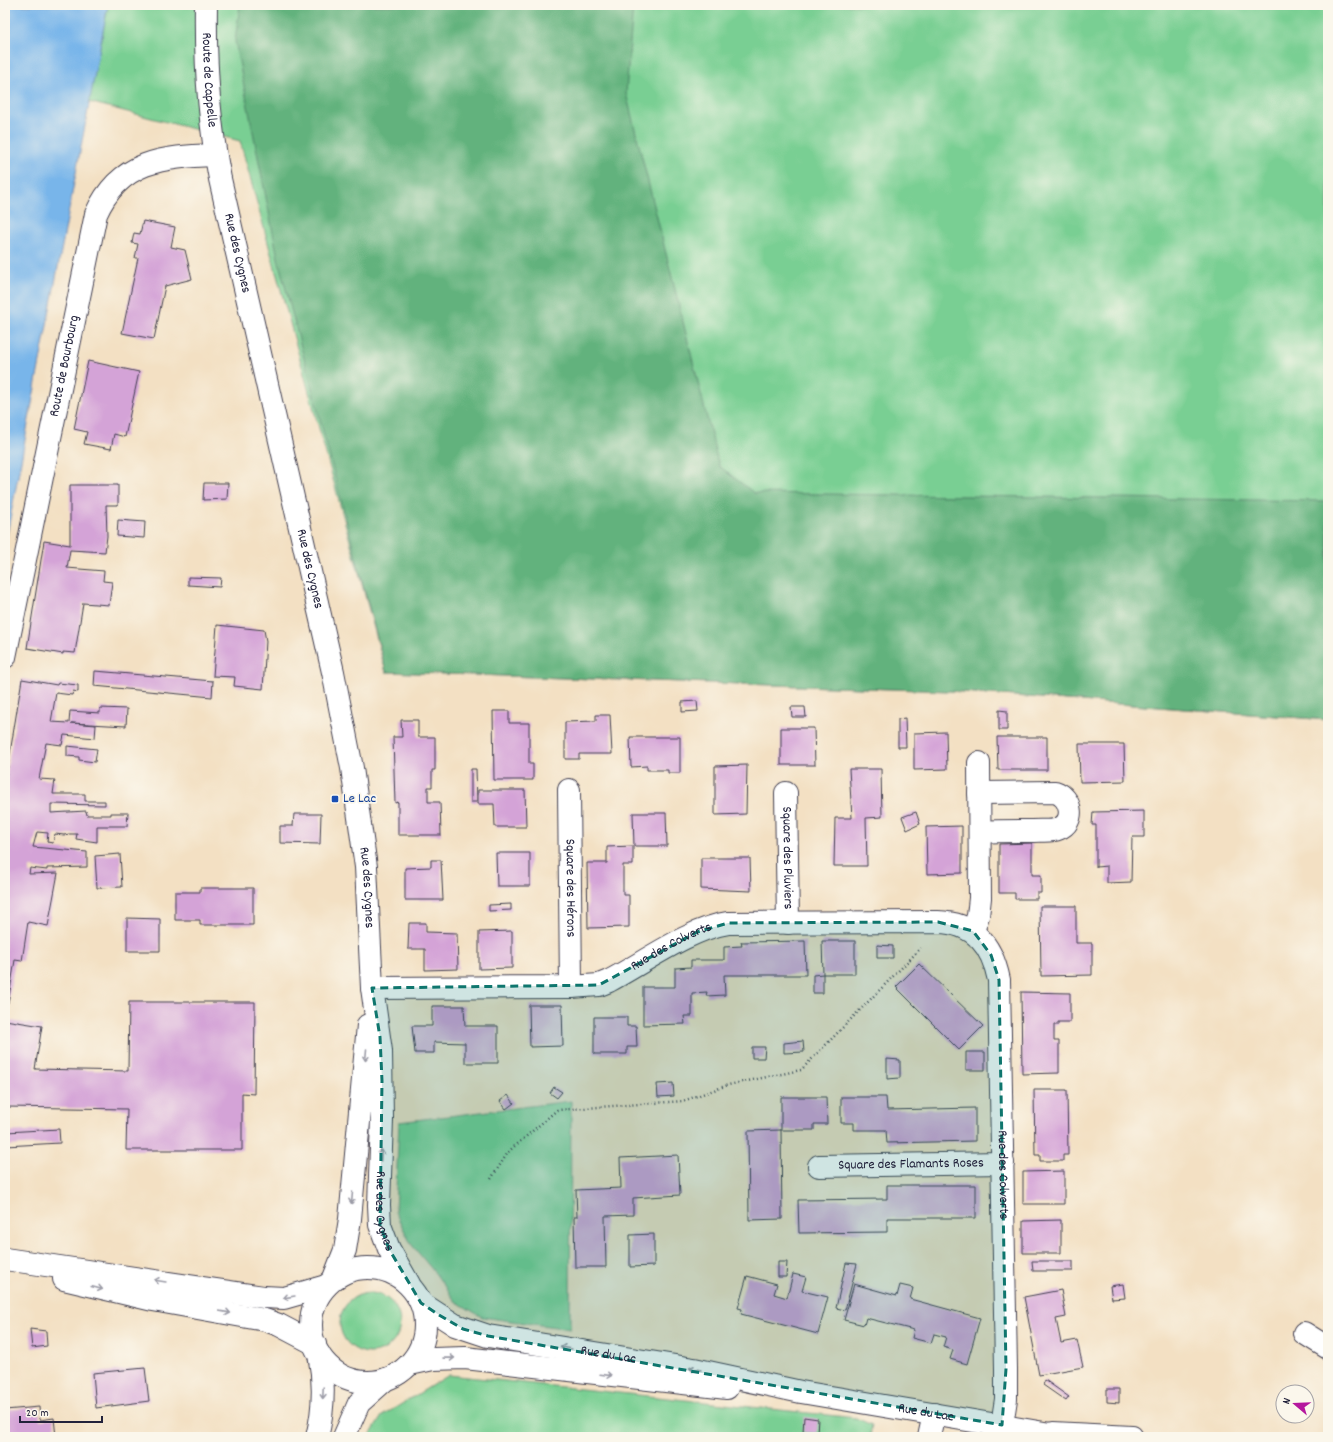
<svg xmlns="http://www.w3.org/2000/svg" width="1333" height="1442" viewBox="0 0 1333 1442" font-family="Dekko,sans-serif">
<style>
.green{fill:#79cf93;stroke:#4e7867}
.forest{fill:#62b27d;stroke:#426a5c}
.water{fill:#78b5ea;stroke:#4d6c92}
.building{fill:#d4a3d7}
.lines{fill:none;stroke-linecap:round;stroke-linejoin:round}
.minor-casing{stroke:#413e4f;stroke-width:24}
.major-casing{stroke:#413e4f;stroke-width:24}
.path{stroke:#413e4f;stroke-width:2.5;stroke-dasharray:1 3;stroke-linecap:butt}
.minor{stroke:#fff;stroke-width:22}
.major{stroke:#fff;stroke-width:22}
.oneway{stroke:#9c9ca7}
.marked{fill:#0f766e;fill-opacity:0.2;stroke:#0f766e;stroke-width:3;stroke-dasharray:8 5;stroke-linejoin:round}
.transit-dot{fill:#1a4fb4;stroke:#fbf7ec;stroke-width:1.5}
.labels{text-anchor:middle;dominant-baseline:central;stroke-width:3.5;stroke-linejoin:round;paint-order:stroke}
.street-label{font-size:14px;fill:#22223b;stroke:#fbf7ec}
.transit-label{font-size:14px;fill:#164399;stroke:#fbf7ec;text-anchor:start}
</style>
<rect width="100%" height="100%" fill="#fbf7ec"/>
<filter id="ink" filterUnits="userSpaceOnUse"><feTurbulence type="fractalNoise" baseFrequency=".025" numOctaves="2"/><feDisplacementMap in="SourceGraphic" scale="8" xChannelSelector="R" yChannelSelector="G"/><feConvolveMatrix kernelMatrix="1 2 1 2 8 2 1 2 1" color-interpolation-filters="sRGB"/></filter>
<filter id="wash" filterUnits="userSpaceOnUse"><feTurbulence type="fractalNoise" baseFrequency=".012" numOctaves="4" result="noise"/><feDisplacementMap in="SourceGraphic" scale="16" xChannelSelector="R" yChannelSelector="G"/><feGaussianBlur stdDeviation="0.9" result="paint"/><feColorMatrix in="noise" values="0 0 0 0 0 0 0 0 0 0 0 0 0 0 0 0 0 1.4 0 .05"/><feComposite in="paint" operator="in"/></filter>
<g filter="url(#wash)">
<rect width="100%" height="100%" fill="#f3e0c3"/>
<!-- green -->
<path class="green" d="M108,5H1328V720L950,691L386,672L240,141L89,102Z
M571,1101L570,1329L482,1317L455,1301L435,1273L411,1244L395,1212L399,1122Z
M340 1323a30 30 0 1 1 60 0a30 30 0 1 1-60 0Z
M449,1375L856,1418L872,1425L870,1437H369L382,1416Z"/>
<!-- forest -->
<path class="forest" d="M240,5H633L626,93L719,466L754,493L1328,501V720L950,691L386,672L279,263L235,41Z"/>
<!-- water -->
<path class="water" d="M5,5H108L5,545Z"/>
<g id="blocks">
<!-- building -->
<path class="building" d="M143,221L175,227L171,247L185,250L192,279L165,286L154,339L122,333L138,258H135L138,244L132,243L134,233L140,234Z
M88,361L139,372L125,437L114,434L111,449L84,444L87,432L74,429Z
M204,483H228L227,499L203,500Z
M70,485H118V505H106L107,536L105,552L70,550L67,568L104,571L103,581L112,582L109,605L83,603L75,653L63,652V654L27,648L44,541L70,545Z
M118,520L145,522L144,538L117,536Z
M188,577L221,578L220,587L188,585Z
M217,625L264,630L266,641L263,689L234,686L235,677L213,676Z
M95,671L213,681L212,697L94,686Z
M22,679L57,685L58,683L78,685V692L73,691L72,695L56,693L51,722L69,723L70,711L100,713V708L127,709L126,726L71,723L96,725L95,738L64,735L62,745L46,743L39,779L55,780L53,794H85V801H105V805L51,804V813L86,811L87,815H111V813H128L127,826H97V842L76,839L77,834H69L64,835L55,834L53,843L47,842L48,833L37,832L33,847L87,852V867L47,868V870L30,868L29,874L58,873L48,926L28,922L22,961L15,960L8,1003H5V784Z
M697,701L698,711L682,712V702Z
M791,707H805L806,717H792Z
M999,710L1007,711V730H999Z
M493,711H509V723H529V764H533V780H494Z
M596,715H610L612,754H579V759H565V722L596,721Z
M905,718L906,747H898V719Z
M401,720H418V737H435V770H432V787H428V802H440L441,835H398V802L395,803L393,737H402Z
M781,728H814L815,765H781Z
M946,732L947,769L914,770V733Z
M630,737H680V773H668V770H647V766L631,767Z
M997,737H1047V770H998Z
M1079,744H1124L1125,781L1080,782Z
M67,746L97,749L95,762L79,760V757L67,756Z
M747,765L746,814L715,815V766Z
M471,769H476L477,802H471Z
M849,769H881L882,817L866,818L867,866H834L835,818H852Z
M478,790H525L526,827H495L494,804H478Z
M1144,811V837H1132L1131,882L1107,883V866L1096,867V825H1092L1093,812Z
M916,812L920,824L907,830L902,817Z
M633,813H666L667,846H634Z
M294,814H321L320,844L280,843V826H293Z
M962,826V873L927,874L926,827Z
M1032,843V875H1041V893H1037V899H1015V893H999V844Z
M633,846V865H623V895H629V927L588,928L587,863H607V847Z
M496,853H530V886H497Z
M120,854L122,887L97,888L95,856Z
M701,858H750L751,891L701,889Z
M431,860H441L443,900H405V868L431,867Z
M200,888H253V925H200V920H175V892H200Z
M511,904V910L489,911V905Z
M1040,906H1076V943H1092V975L1041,976Z
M127,918L160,919V951H127Z
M409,923H426V932L457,933L458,969L425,970V949H408Z
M512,931V968L479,969V932Z
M805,941L806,975H724L725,995L706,996L707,992L692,993V1016H684L685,1024L643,1025V987H675V968L691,967V960H724V947L742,946L741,942Z
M822,941H855V974H823V993H813V975L823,974Z
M877,945L893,946V958H877Z
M919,964L983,1026L959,1050L896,987Z
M1021,992L1070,993V1022H1058V1025H1054V1041H1059V1073L1022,1074Z
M129,1002H255L254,1094L242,1093V1150H126L127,1109L8,1107L6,1132L59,1129L60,1143L5,1146V1020L42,1026L35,1069L128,1071Z
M529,1005H562L563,1046L530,1047Z
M432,1006H464L465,1026H498V1063H465V1043L434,1042V1053H415L412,1026H432Z
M594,1017H627V1026H636L637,1047H627V1054H594Z
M803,1041L804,1052L784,1053V1043Z
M752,1047H765L764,1058H752Z
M966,1052H985V1070H966Z
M887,1059L900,1060V1078L887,1079Z
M673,1083L674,1096L658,1097L657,1084Z
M554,1087L562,1092L557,1098L550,1093Z
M1034,1090H1067L1068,1155H1063V1161H1040V1155H1035Z
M508,1095L514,1103L506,1109L500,1101Z
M781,1097H826L827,1124H814V1130H781Z
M841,1097H886L887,1110L975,1108V1141L887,1143L886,1130H854V1123H841Z
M781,1130L782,1219L749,1220L748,1131Z
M678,1155L680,1195L633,1198V1215L605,1216L606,1267H575L574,1217H577L576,1190L621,1188L620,1158Z
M1064,1171V1204H1023V1172Z
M887,1185H976V1218H887V1232L799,1233L798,1200L887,1199Z
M1061,1220V1253H1023V1221Z
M654,1234V1266L630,1267V1235Z
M1032,1261H1073V1271H1033Z
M778,1262H787L786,1277H778Z
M846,1263L857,1264L845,1310L836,1308Z
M793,1274L806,1277L802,1291L828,1297L818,1334L741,1314L742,1309L738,1308L747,1276L777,1284L774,1294L787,1298Z
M854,1284L897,1296L900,1285L913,1288L910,1299L980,1318L967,1364L950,1359L953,1350L943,1347L946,1337L934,1334L931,1343L912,1338L914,1330L866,1318L864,1325L844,1320Z
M1123,1284L1125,1298L1112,1299L1110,1286Z
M1061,1290L1066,1317L1056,1319L1061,1343L1077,1340L1083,1367L1039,1375L1024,1297Z
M30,1329L46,1331L47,1346L32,1348Z
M145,1368L149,1401L96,1408L93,1373Z
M1045,1380L1069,1397L1066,1401L1043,1385Z
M1107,1389H1119V1403L1107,1402Z
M39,1407L40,1420L54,1418L56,1437H5V1410Z
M804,1417L818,1419L817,1433L803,1432Z"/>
</g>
</g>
<g filter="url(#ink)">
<use href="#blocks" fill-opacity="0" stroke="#413e4f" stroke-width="1"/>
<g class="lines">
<!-- minor casing -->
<g class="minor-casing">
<g id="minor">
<path id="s1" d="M5,657L96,214C120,160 163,157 215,155"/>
<path id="s2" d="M569,790L571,987"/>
<path id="s3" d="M786,793L788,923"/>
<path d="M979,793L1055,792C1071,797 1077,822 1058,829C1051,832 1041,830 1033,831C1015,831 998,831 980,832"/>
<path d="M973,931L978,916L980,898L979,763"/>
<path id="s4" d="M372,988L571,987L599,985L609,981C643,963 691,928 728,923L938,922C975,923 992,946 999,980L1006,1369V1399L1002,1425"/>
<path id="s5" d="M819,1166L1003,1163"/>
<path d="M5,1259L264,1297L284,1298L326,1286"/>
<path d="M64,1279L153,1300L265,1320L279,1325L315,1344"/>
<path id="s6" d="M421,1303L455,1325L488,1336L694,1369L801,1392L1068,1437"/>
<path d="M1304,1333L1328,1348"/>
<path d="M410,1364L433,1359L465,1358L727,1388"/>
<path d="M1053,1433L1132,1437"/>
<path d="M929,1437L934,1414"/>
</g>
</g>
<!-- major casing -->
<g class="major-casing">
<g id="major">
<path id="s7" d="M206,5C205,63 209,122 220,179L333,672L352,768L366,867L372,988L381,1051L382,1119L379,1205L380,1225L389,1249L409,1284"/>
<circle cx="368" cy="1325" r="57"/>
<path d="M334,1278L345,1250L350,1219L368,1025"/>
<path d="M317,1437C324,1409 325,1383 319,1354"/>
<path d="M344,1437L359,1403L386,1379"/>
</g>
</g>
<!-- path -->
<path class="path" d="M491,1179L509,1151L557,1110L683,1101L728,1085L801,1070L921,948"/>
<!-- minor -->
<use href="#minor" class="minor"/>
<!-- major -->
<use href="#major" class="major"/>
</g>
<!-- one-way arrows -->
<defs><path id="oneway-shaft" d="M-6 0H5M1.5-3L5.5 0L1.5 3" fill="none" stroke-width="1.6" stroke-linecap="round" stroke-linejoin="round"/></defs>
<g class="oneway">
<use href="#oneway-shaft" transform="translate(366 1055) rotate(95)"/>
<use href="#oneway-shaft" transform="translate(381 1155) rotate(-87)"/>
<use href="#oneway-shaft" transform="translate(352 1198) rotate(95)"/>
<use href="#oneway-shaft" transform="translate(160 1281) rotate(-171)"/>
<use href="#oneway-shaft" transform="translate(97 1288) rotate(14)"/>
<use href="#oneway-shaft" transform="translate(289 1297) rotate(170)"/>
<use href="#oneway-shaft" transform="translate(225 1312) rotate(10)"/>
<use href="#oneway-shaft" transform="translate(566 1348) rotate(-171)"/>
<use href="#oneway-shaft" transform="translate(449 1358) rotate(-1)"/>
<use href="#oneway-shaft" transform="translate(695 1369) rotate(-170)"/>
<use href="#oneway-shaft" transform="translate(606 1375) rotate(7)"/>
<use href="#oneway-shaft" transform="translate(323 1393) rotate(92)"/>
</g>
</g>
<!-- marked area -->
<path class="marked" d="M938,922L973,931L991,955L999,980L1006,1369L1002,1425L488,1336L463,1329L439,1315L421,1303L389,1249L380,1225L382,1081L380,1037L372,988L599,985L697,932L728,923Z"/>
<!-- markers -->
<rect class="transit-dot" x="331" y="795" width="8" height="8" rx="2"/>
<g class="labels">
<!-- street labels -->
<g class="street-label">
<text stroke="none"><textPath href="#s7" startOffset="75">Route de Cappelle</textPath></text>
<text stroke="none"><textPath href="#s7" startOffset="251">Rue des Cygnes</textPath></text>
<text stroke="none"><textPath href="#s1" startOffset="297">Route de Bourbourg</textPath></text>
<text stroke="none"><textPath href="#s7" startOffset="575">Rue des Cygnes</textPath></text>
<text stroke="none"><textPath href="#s3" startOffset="65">Square des Pluviers</textPath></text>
<text stroke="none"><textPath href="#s7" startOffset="899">Rue des Cygnes</textPath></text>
<text stroke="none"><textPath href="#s2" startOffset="98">Square des Hérons</textPath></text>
<text stroke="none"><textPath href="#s4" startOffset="309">Rue des Colverts</textPath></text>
<text stroke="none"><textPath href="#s5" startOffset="92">Square des Flamants Roses</textPath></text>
<text stroke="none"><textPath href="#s4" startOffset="868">Rue des Colverts</textPath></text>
<text stroke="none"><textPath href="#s7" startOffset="1224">Rue des Cygnes</textPath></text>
<text stroke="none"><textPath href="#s6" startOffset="197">Rue du Lac</textPath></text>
<text stroke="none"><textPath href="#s6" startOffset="520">Rue du Lac</textPath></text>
</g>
<!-- transit labels -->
<g class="transit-label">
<text x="343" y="799">Le Lac</text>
</g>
</g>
<!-- margin -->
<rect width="1333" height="1442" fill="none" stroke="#fbf7ec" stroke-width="20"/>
<!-- north arrow -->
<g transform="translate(1295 1404) rotate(289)"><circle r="19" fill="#fbf7ec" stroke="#a4a2a5"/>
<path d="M0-3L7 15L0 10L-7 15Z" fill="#b5179e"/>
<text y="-6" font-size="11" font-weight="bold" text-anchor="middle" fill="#22223b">N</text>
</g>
<!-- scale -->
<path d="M20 1416v6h82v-6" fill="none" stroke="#22223b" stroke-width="2"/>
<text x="26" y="1416" font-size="12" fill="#22223b" stroke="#fbf7ec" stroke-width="3" paint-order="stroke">20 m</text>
</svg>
